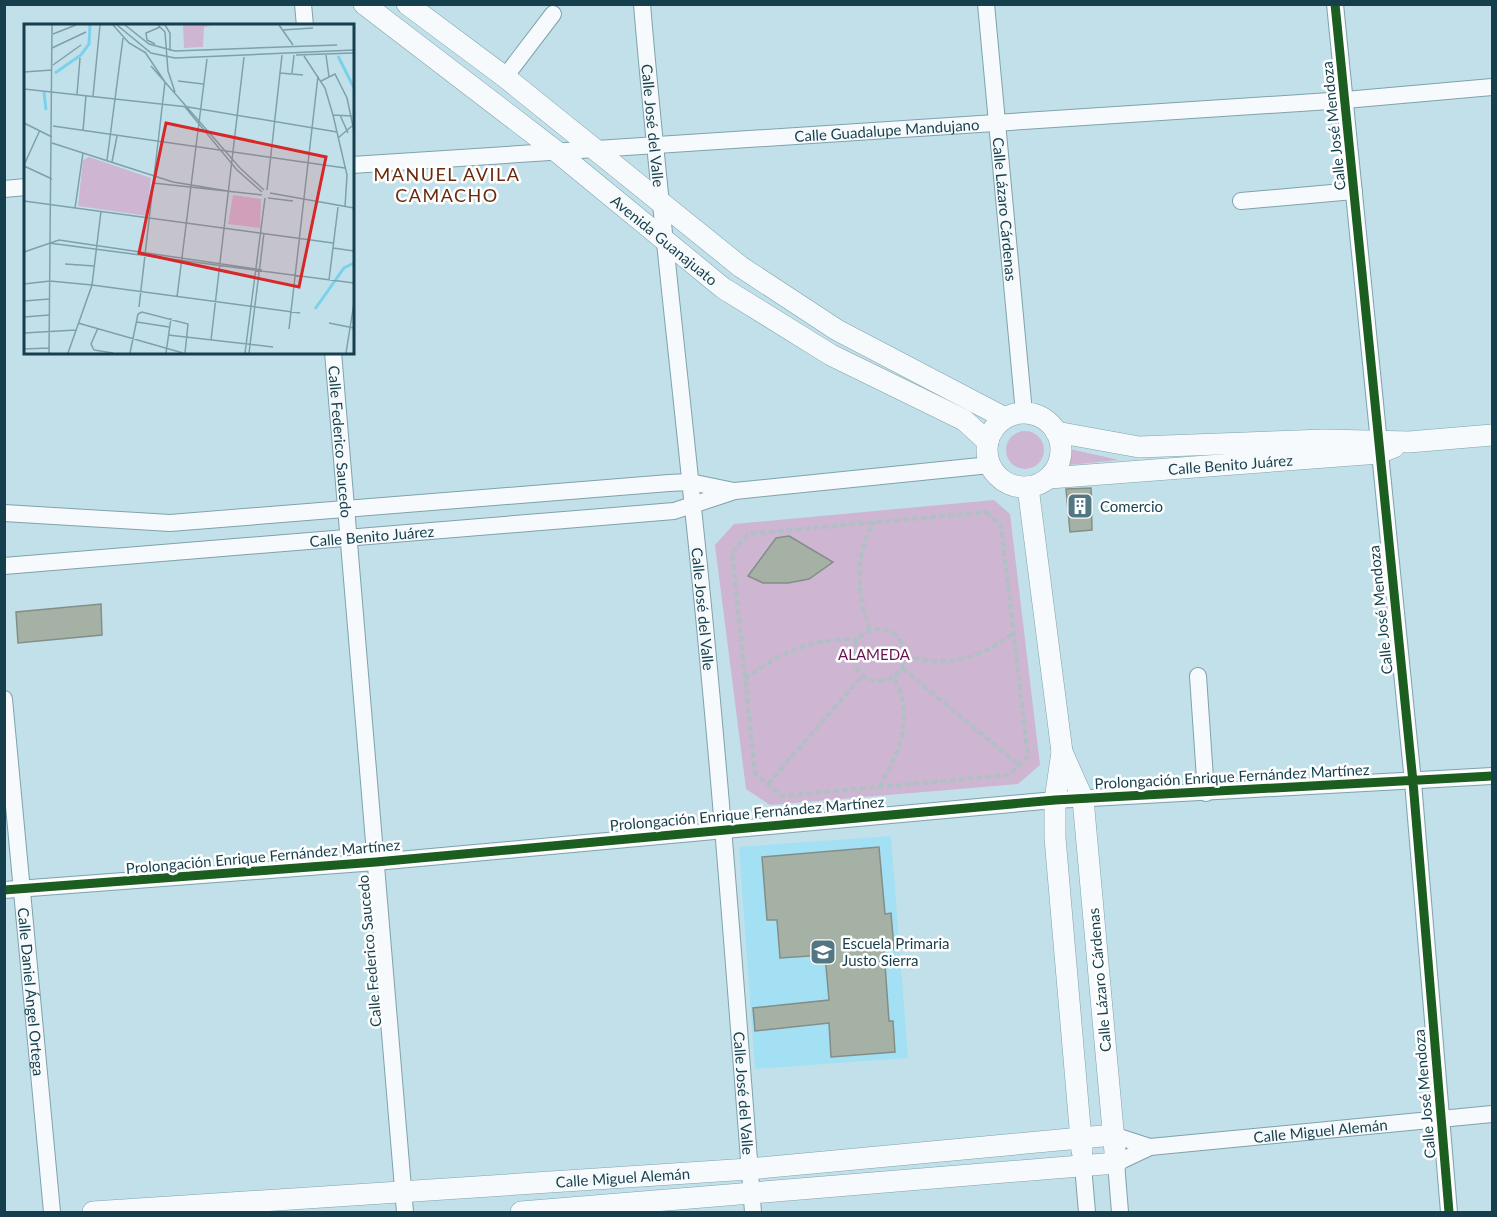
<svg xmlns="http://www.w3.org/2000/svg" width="1497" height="1217" viewBox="0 0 1497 1217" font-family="Lato,sans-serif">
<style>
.built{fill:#a4e0f3}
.green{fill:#ceb5d2}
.building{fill:#a6b1a5;stroke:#828e87;stroke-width:1.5}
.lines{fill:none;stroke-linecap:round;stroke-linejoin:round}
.minor-casing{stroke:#7fa2ac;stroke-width:18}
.tertiary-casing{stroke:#7fa2ac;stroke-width:22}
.path{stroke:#b0c0c5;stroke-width:4;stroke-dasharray:6 3;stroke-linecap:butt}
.minor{stroke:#f6fafc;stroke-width:16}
.tertiary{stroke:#f6fafc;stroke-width:21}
.cycleway-casing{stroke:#fff;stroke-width:13}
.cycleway{stroke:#1b5e20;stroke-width:9}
.labels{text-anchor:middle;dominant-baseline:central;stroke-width:5;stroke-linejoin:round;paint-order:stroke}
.street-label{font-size:15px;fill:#153f4c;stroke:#fff}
.poi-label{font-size:15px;fill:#153f4c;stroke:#fff;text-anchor:start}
.park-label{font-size:15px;fill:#6b1254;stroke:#fff}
.quarter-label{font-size:18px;letter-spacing:1.5px;fill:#69290d;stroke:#fff}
.inset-river{fill:none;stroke:#7bd1eb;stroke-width:3}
.inset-road{fill:none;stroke:#7da0ab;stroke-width:1.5}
.view{fill:#d62828;fill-opacity:0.15;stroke:#d62828;stroke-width:3}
.inset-edge{fill:none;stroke:#153f4c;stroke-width:3}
</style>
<rect width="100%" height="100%" fill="#c2e0ea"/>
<!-- built -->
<path class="built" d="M891,836L908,1058L755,1069L739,847Z"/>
<!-- green -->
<path class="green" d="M1006 450a19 19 0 1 1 38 0a19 19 0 1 1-38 0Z
M1070,449L1119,460L1068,465Z
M994,500L1010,514L1040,765L1018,784L770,805L746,789L715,545L734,524Z"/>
<!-- building -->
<path class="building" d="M1091,488L1092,530L1070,532L1066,489Z
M789,536L833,562L809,579L788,583H763L748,576L776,538Z
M101,604L102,635L18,643L16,612Z
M879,847L885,914L891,913L894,949L884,950L889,1021H893L895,1052L831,1057L829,1023L755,1031L753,1008L829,1000L825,955L780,958L777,920H767L762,857Z"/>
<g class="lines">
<!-- minor casing -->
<g class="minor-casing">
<g id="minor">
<path d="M303,4L305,26"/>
<path id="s1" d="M642,4C656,173 676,340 693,508C718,742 735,977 753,1212"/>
<path id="s2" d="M986,4L1024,413"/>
<path d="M1335,4L1413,782L1449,1212"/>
<path d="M505,77L553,14"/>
<path id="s3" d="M352,165L1345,100L1492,87"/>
<path d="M4,189L26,187"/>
<path d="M1241,201L1354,191"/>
<path id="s4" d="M333,352L405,1212"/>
<path d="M4,513L170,523L669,483L690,482L734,491"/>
<path id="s5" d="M4,566L674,511L735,491L990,465"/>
<path d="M1198,676L1206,793"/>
<path id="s6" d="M4,699L52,1212"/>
<path d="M4,890L376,862L1055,800L1492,776"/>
<path d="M1113,1135L1150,1147"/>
<path d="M1083,1166L1087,1212"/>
<path id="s7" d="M1120,1212L1116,1163L1150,1147L1492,1114"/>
</g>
</g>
<!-- tertiary casing -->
<g class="tertiary-casing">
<g id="tertiary">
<path id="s8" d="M364,4L556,151L723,288L831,355L964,420L988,442"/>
<path d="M407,4L505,77L741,267L837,330L1005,418"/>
<circle cx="1024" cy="450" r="37"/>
<path d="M1056,432L1139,447L1325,440L1409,442L1492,435"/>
<path id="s9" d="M1049,478L1379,453L1394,447"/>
<path d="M1028,487L1062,752L1055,800V838L1082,1151"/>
<path id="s10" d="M93,1212L749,1169L1113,1135"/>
<path d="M521,1212L1116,1163L1083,799L1062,752"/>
</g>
</g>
<!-- path -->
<path class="path" d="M986,512L1001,525L1028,756L1009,775L781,796L755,773L732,552L748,534Z
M853 655a26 26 0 1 1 52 0a26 26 0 1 1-52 0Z
M870,629C857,594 854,555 874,522
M905,655C943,669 983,658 1013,633
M902,668L1019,765
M745,679C782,651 811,639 857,639
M768,784L863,675
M879,787C899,755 916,713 893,677"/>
<!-- minor -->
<use href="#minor" class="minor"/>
<!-- tertiary -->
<use href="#tertiary" class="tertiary"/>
<!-- cycleway casing -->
<g class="cycleway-casing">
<path id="cycleway" d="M1335,4L1413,782L1449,1212
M4,890L376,862L1055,800L1492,776"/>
</g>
<!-- cycleway -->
<use href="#cycleway" class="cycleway"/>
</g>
<!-- icons -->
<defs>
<g id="building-square" transform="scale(1.35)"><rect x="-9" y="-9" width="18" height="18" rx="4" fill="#527783" stroke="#fff"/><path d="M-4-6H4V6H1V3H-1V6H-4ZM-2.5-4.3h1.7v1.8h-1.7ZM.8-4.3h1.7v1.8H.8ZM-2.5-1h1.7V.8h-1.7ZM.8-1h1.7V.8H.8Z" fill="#fff"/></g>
<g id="school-square" transform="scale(1.35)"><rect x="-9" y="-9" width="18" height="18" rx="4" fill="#527783" stroke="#fff"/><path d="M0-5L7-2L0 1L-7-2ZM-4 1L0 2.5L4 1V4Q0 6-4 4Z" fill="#fff"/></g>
</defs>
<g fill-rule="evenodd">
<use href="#building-square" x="1080" y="506"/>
<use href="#school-square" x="823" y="952"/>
</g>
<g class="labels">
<!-- street labels -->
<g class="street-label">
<text stroke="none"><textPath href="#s1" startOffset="122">Calle José del Valle</textPath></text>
<text transform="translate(1333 126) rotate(-96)">Calle José Mendoza</text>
<text stroke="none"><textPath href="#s3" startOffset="536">Calle Guadalupe Mandujano</textPath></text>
<text stroke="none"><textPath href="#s2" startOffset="206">Calle Lázaro Cárdenas</textPath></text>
<text stroke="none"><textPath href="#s8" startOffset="382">Avenida Guanajuato</textPath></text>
<text stroke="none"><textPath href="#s4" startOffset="90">Calle Federico Saucedo</textPath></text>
<text stroke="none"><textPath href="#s9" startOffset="182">Calle Benito Juárez</textPath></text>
<text stroke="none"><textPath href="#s5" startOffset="369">Calle Benito Juárez</textPath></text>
<text stroke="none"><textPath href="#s1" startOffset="608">Calle José del Valle</textPath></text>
<text transform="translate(1380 610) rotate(-96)">Calle José Mendoza</text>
<text transform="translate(1232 776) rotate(-3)">Prolongación Enrique Fernández Martínez</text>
<text transform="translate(747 813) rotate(-5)">Prolongación Enrique Fernández Martínez</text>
<text transform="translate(263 856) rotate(-5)">Prolongación Enrique Fernández Martínez</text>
<text transform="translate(369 951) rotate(-95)">Calle Federico Saucedo</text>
<text transform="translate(1099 980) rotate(-95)">Calle Lázaro Cárdenas</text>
<text stroke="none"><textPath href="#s6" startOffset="294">Calle Daniel Ángel Ortega</textPath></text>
<text stroke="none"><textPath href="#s1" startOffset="1094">Calle José del Valle</textPath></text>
<text transform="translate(1424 1094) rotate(-95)">Calle José Mendoza</text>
<text stroke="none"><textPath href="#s7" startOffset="258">Calle Miguel Alemán</textPath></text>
<text stroke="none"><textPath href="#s10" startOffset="531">Calle Miguel Alemán</textPath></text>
</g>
<!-- poi labels -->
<g class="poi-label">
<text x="1100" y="506">Comercio</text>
<text x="842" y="943">Escuela Primaria<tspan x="842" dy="17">Justo Sierra</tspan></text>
</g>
<!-- park labels -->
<g class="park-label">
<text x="874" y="654">ALAMEDA</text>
</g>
<!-- quarter labels -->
<g class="quarter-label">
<text x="447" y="174">MANUEL AVILA<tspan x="447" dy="21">CAMACHO</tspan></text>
</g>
</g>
<!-- overview -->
<g transform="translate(24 24)">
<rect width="330" height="330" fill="#c2e0ea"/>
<path d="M159,1H188L180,3L179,23L160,24ZM65,133L127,154L123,192L54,182L59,136ZM209,171L237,175L236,204L204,200Z" fill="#ceb5d2"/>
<path class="inset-river" d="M314,32L330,64M31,49L57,31L65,20L66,1M20,68L22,86M291,285L320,244L330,239"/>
<path class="inset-road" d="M89,1L105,19L122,29M93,1L127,29L151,34L330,26M101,1L125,20L151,27L313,21M134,1L141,8L144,47L151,68M141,1L146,9V27M255,1L269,21M258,6L289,4M29,10L52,1M131,20L123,16L122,9L136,3M28,24L62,8M272,31L330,29M302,31L305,53M280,32L301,64L309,91L323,151L321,183M29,41L57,21M127,42L216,144L240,166M0,48L28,46M256,49L279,51M268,49L270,31M154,57L179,60M297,57L311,50L323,74L330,107M0,65L164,83L313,108M53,70L56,34M69,72L76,1M161,83L213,146L238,168M309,91L328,92M316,91L324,109M0,99L28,113M29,102L321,144M59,107L62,71M314,114L328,102M28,119L149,158L210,168M83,136L99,14M88,138L93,112M0,141L16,106M0,142L28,155M129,159L238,171M243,166L258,31M246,169L330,184M244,174L269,177M0,177L309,219M51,184L59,129M25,219L330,259M309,224L330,227M0,228L35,216L238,246M41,240L70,242M305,256L314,183M0,260L26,257L68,261L276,289M153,273L183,35M0,277L25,275M115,283L141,58L121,28M0,293L25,291M113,298L145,303M54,299L159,329M305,299L330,304M265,305L294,52M0,309L52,306M144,311L249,323M187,316L220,33M0,325L25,324M70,326L67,320L74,304M70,326L89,329M25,329L28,1M44,329L68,261L77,187M106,329L114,290L118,288L164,300L161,329M142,329L147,294M221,329L241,174M225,329L240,209M322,329L330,279"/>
<path class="view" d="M142,99L302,133L275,263L115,229Z"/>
<rect width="330" height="330" class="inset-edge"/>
</g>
<!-- border -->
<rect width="1497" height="1217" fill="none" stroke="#153f4c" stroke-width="12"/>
</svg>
